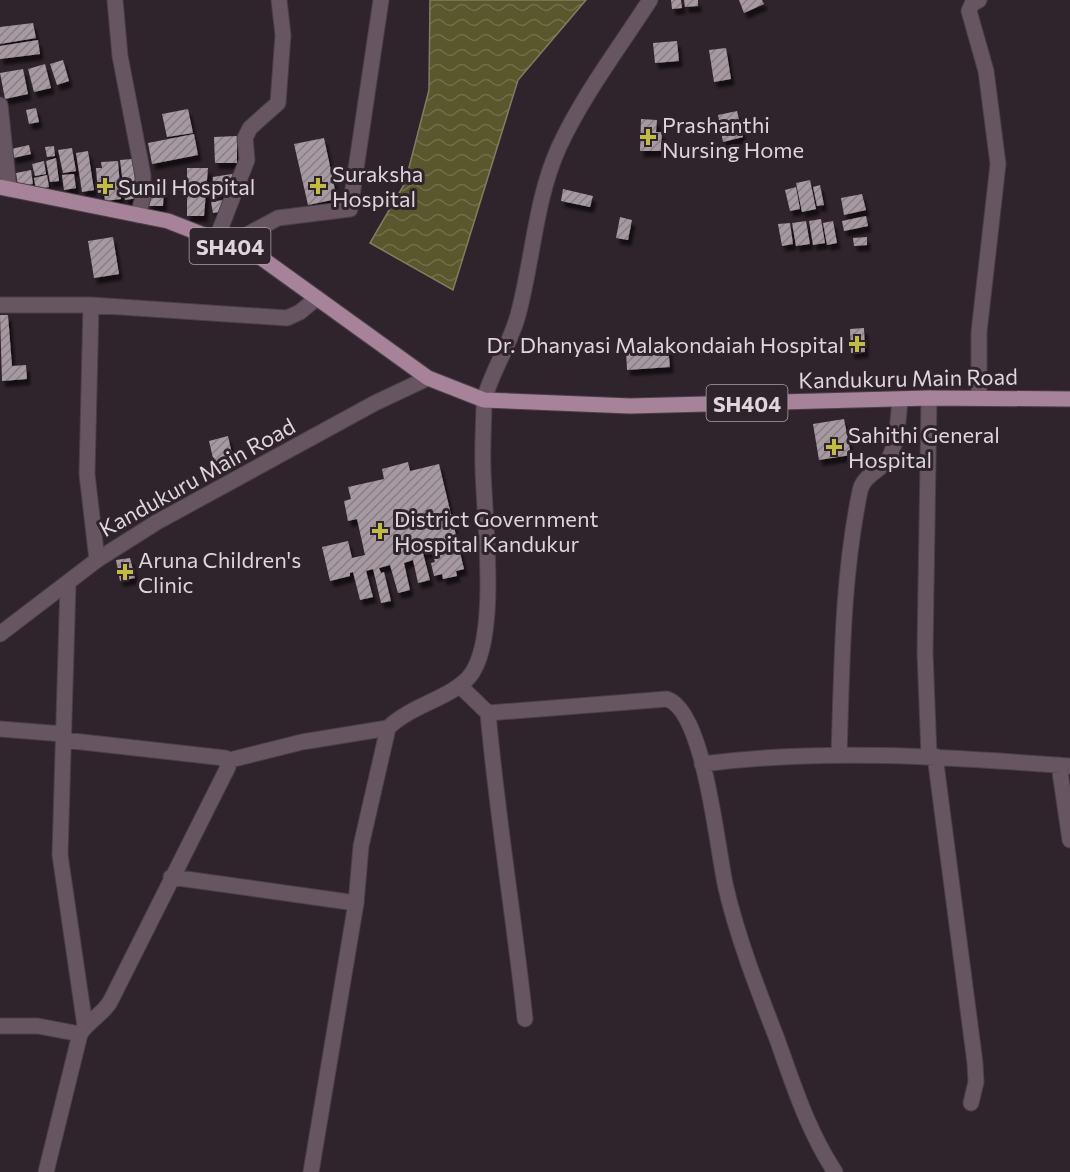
<svg xmlns="http://www.w3.org/2000/svg" width="1070" height="1172" viewBox="0 0 1070 1172" font-family="Commissioner,sans-serif">
<style>
.water{fill:url(#water-waves);stroke:#817e60;stroke-width:1.5}
.building{fill:url(#building-hatch);filter:url(#shadow)}
.lines{fill:none;stroke-linecap:round;stroke-linejoin:round}
.minor-casing{stroke:#4b4047;stroke-width:17}
.tertiary-casing{stroke:#4b4047;stroke-width:17}
.primary-casing{stroke:#4b4047;stroke-width:17}
.minor{stroke:#675661;stroke-width:15}
.tertiary{stroke:#675661;stroke-width:15}
.primary{stroke:#a7839a;stroke-width:15}
.poi-dot{fill:#c2bd3f;stroke:#2f242b;stroke-width:2}
.labels{text-anchor:middle;dominant-baseline:central;stroke-width:6;stroke-linejoin:round;paint-order:stroke}
.shield{fill:#2f242b;stroke:#aaa1a6;stroke-width:1.5}
.shield-label{font-size:21px;font-weight:bold;fill:#ded6db}
.poi-label{font-size:22px;fill:#ded6db;stroke:#2f242b;text-anchor:start}
.street-label{font-size:22px;fill:#ded6db;stroke:#2f242b}
</style>
<defs>
<pattern id="water-waves" width="16" height="10" patternUnits="userSpaceOnUse" patternTransform="scale(1.5)"><rect width="16" height="10" fill="#59582c"/><path d="M0 5q4-4 8 0t8 0" fill="none" stroke="#706f4a"/></pattern>
<pattern id="building-hatch" width="6" height="6" patternUnits="userSpaceOnUse" patternTransform="scale(1.5)"><rect width="6" height="6" fill="#a799a1"/><path d="M-1 1l2-2M0 6l6-6M5 7l2-2" fill="none" stroke="#897e84"/></pattern>
<filter id="shadow"><feDropShadow dx="3.5" dy="6" stdDeviation="1.5" flood-color="#0009"/></filter>
</defs>
<rect width="100%" height="100%" fill="#2f242b"/>
<!-- water -->
<path class="water" d="M430,0H586L518,80L453,290L370,243L405,183L429,90Z"/>
<!-- building -->
<path class="building" d="M671,0H681L682,8L672,9Z
M684,0H698V6L685,7Z
M739,0H762L764,4L744,13Z
M33,23L36,38L0,44V27Z
M38,40L40,54L0,59V46Z
M677,41L679,61L655,63L653,43Z
M726,48L731,79L714,82L709,50Z
M63,60L69,81L57,85L50,64Z
M45,64L51,88L34,92L28,69Z
M23,69L28,94L5,99L0,73Z
M36,108L39,122L29,124L26,110Z
M188,109L193,133L167,137L162,114Z
M737,111L743,137L723,142L718,115Z
M641,119L657,120L656,132H662L661,151H640Z
M194,134L198,155L152,164L148,143Z
M237,136V163H215L214,137Z
M324,138L337,199L308,205L294,144Z
M29,145L31,154L13,158L11,149Z
M54,146L55,156L47,157L45,147Z
M72,148L76,171L63,173L58,150Z
M88,151L94,190L82,192L76,153Z
M56,158L59,181L50,182L46,161Z
M132,159L138,198L125,200L120,160Z
M44,161L46,174L35,176L32,164Z
M118,161L121,199L105,201L104,192L98,193L96,168H102L101,162Z
M187,168H208L204,216H187Z
M31,170L33,184L18,187L16,173Z
M238,173L232,193H212L213,177Z
M74,174L76,188L64,190L62,175Z
M47,175L49,187L36,190L34,178Z
M810,180L816,209L802,212L796,183Z
M820,185L824,205L817,206L813,187Z
M148,186H164L163,206H148Z
M796,187L800,209L790,211L785,190Z
M563,189L593,196L590,207L561,201Z
M862,194L866,210L844,215L841,198Z
M223,200L224,211L213,213L211,202Z
M866,216L868,226L844,231L842,221Z
M620,217L632,220L628,240L616,238Z
M821,219L825,243L813,245L809,221Z
M806,221L810,244L796,246L792,223Z
M833,221L837,243L827,245L823,223Z
M790,223L793,244L782,246L778,224Z
M113,237L119,274L94,278L88,241Z
M867,237V245L854,246L853,238Z
M0,315H8L12,366L26,365L27,379L2,381Z
M864,328L865,352L851,353L850,329Z
M668,347L670,367L627,370L626,350Z
M844,419L851,455L819,460L813,424Z
M228,436L234,463L215,467L209,441Z
M408,462L410,471L439,464L464,569L456,571L457,576L443,579L442,574L434,576L431,563L435,562L432,551L423,553L430,580L418,583L413,560L404,563L410,590L398,593L390,565L379,568L381,573L384,572L391,601L381,603L373,569L366,571L373,597L360,600L353,572L350,573V576L330,581L322,547L348,541L352,558L365,555L357,519L348,521L344,501L351,499L348,487L384,479L382,469Z
M130,558L135,578L120,581L116,560Z"/>
<g class="lines">
<!-- minor casing -->
<g class="minor-casing">
<path id="minor" d="M115,0L120,56L143,175V197L138,215
M0,105L9,189
M216,240L247,160L245,138L250,128L278,103L283,35L279,0
M228,245L278,218L350,209L381,0
M0,305H91L287,318L300,312L317,298
M91,305L87,474L97,560
M929,398L925,652L929,756
M979,398V332L998,164L986,71L969,11L972,4L979,0
M484,400C492,370 510,345 518,315C533,260 535,200 559,147C583,95 619,48 650,0
M68,583L60,855L85,1026
M460,686L488,713C497,815 514,917 525,1019
M488,713L667,699C705,711 717,850 726,888C738,939 758,990 777,1039C793,1084 808,1131 835,1172
M0,729L64,734
M839,755C842,667 842,578 860,491C863,475 881,471 889,458C898,441 898,418 900,400
M935,756L975,1063L976,1082L971,1103
M226,761L302,742L388,728
M702,764C825,748 947,757 1070,766
M1059,765L1070,840
M171,877L356,903
M0,1026H38L80,1034
M46,1172L80,1034C88,1021 102,1015 110,1002L228,767L225,758L64,740"/>
</g>
<!-- tertiary casing -->
<g class="tertiary-casing">
<path id="tertiary" d="M0,634L97,560L157,522L375,403L428,378
M311,1172L356,903L361,846L388,728C411,705 451,698 469,677C500,641 484,517 483,469C482,446 484,423 484,400"/>
</g>
<!-- primary casing -->
<g class="primary-casing">
<path id="primary" d="M0,187L168,221L260,257L428,378L484,400L630,406L929,398L1070,399"/>
</g>
<!-- minor -->
<use href="#minor" class="minor"/>
<!-- tertiary -->
<use href="#tertiary" class="tertiary"/>
<!-- primary -->
<use href="#primary" class="primary"/>
</g>
<!-- markers -->
<g class="poi-dot">
<path d="M645 128h6v6h6v6h-6v6h-6v-6h-6v-6h6z"/>
<path d="M102 177h6v6h6v6h-6v6h-6v-6h-6v-6h6z"/>
<path d="M315 177h6v6h6v6h-6v6h-6v-6h-6v-6h6z"/>
<path d="M854 335h6v6h6v6h-6v6h-6v-6h-6v-6h6z"/>
<path d="M831 438h6v6h6v6h-6v6h-6v-6h-6v-6h6z"/>
<path d="M377 522h6v6h6v6h-6v6h-6v-6h-6v-6h6z"/>
<path d="M122 563h6v6h6v6h-6v6h-6v-6h-6v-6h6z"/>
</g>
<g class="labels">
<!-- shield labels -->
<g class="shield">
<rect x="189.5" y="228" width="81" height="36" rx="4.5"/>
<rect x="706.5" y="385" width="81" height="36" rx="4.5"/>
</g>
<g class="shield-label">
<text x="230" y="246">SH404</text>
<text x="747" y="403">SH404</text>
</g>
<!-- poi labels -->
<g class="poi-label">
<text x="662" y="124">Prashanthi<tspan x="662" dy="25">Nursing Home</tspan></text>
<text x="332" y="173">Suraksha<tspan x="332" dy="25">Hospital</tspan></text>
<text x="118" y="186">Sunil Hospital</text>
<text x="844" y="344" text-anchor="end">Dr. Dhanyasi Malakondaiah Hospital</text>
<text x="848" y="434">Sahithi General<tspan x="848" dy="25">Hospital</tspan></text>
<text x="394" y="518">District Government<tspan x="394" dy="25">Hospital Kandukur</tspan></text>
<text x="138" y="559">Aruna Children's<tspan x="138" dy="25">Clinic</tspan></text>
</g>
<!-- street labels -->
<g class="street-label">
<text transform="translate(908 378) rotate(-1)">Kandukuru Main Road</text>
<text transform="translate(197 477) rotate(-29)">Kandukuru Main Road</text>
</g>
</g>
</svg>
